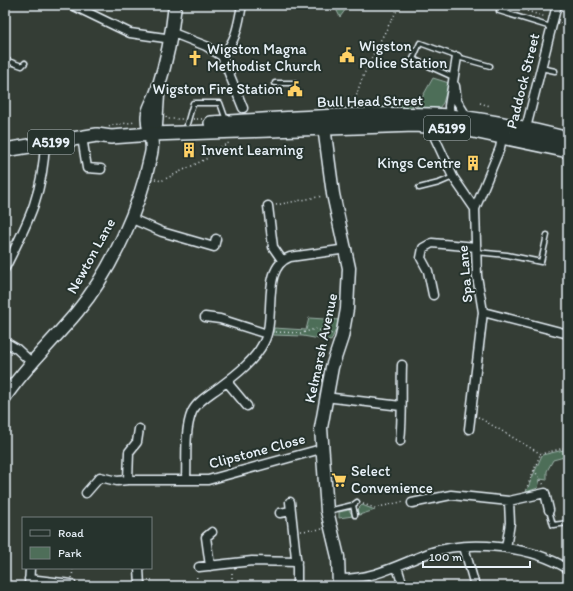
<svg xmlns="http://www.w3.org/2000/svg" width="573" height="591" viewBox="0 0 573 591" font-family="Itim,sans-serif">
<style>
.green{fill:#4e6e59;stroke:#9bb0a8}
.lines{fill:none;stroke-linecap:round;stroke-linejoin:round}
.lane-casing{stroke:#e8f1f8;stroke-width:7}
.street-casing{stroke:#e8f1f8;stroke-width:11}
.secondary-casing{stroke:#e8f1f8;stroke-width:15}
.primary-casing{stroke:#e8f1f8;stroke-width:16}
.path{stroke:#e8f1f8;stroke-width:1.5;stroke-dasharray:1 3;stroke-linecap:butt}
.lane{stroke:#26332d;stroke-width:4}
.street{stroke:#26332d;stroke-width:8}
.secondary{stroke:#26332d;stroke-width:12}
.primary{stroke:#26332d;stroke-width:13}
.labels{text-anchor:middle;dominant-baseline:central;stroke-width:4;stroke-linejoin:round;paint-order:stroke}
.shield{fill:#26332d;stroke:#aeb8bb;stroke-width:1}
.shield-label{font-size:14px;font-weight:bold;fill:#e8f1f8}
.poi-label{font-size:15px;fill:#e8f1f8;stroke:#26332d;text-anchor:start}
.street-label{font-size:15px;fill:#e8f1f8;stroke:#26332d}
</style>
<rect width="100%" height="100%" fill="#343d35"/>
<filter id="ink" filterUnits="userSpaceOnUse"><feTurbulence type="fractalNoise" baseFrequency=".025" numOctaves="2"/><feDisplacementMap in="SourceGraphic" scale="8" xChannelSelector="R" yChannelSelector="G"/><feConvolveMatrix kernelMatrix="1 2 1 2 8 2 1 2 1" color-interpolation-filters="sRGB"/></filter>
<g filter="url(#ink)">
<!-- green -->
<path class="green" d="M334,5H349L340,17Z
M433,78L449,83L443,103L439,108H416Z
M388,98L401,103L413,104L412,108L384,107Z
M309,318L340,320L331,341L303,336L273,335L274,328L306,330Z
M568,449V456L553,460L547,471V480L540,479L538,488L526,492L542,455Z
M362,505L375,510L359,515L357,510Z
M349,510L353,516L339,518V512Z"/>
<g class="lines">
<!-- lane casing -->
<g class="lane-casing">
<path id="lane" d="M499,11L551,27
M5,60L22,66L25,63
M541,68L555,71
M453,77L413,59L420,43L461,58L490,66
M275,83H294
M187,124L193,103H220L226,120
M419,188L439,183L453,177
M476,252L507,255L541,262L547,235
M353,505L355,515
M549,510L553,525L568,523
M328,511L353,505L357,502"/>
</g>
<!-- street casing -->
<g class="street-casing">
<path id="street" d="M72,5L130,33L172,39
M173,33L206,46L222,56L243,108
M222,56C237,40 238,25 242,5
M455,86L457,101L468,119
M450,120L449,106L457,57
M434,122L435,138L453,177L475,209L477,276L483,312L469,429
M525,132L557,5
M82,137L87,168L101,169
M268,206L273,247L282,260
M475,209L500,148L503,133
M130,218L162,232L214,247L216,239
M5,268C28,222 43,195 45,142
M433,295L428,271L421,258L423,248L432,243L476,247
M483,312L568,334
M205,317L220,319L267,334
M5,342L17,349L31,362
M227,382L247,406
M325,397L401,406
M400,441C403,416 401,390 402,365
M186,479C187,458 184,431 192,412C197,401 212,393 221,386C237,374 255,360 264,342C277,317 260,268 290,257L347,249
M128,480L129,452L137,442L139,429
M86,493L100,477L117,481L128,480H208L321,449
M290,502L297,567V586
M412,503L451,495L509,501L545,493L549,510
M280,513L291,511
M464,547L475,586
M506,548L510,523L509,501
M210,566L206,537L212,532
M199,567L252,561L297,562
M397,567L403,586
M139,568L140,586
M29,579L71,584
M339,579C375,579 397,565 429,553C469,539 532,546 568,569
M29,586L30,568"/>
</g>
<!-- secondary casing -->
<g class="secondary-casing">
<path id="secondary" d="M323,119L333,194L349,268L347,309L342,337L332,367L321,428L327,511L338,557L339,586
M152,134L156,125L158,95
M5,397C26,366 53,341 77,312C112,270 140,207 151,154C155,138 145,128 148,113C150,104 156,97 158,88C167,60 172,34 175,5"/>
</g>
<!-- primary casing -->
<g class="primary-casing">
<path id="primary" d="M211,123C285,119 359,113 433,115C479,117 524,128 568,139
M5,150L97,135L111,137L152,134L415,125L469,130L568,151"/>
</g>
<!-- path -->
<path class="path" d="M508,5L546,17
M560,23L568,26
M480,103L490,106
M415,106V98
M355,107C354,84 388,27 400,5
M166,117L167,119H183
M193,119H203
M109,127L112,125L136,122
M155,179L161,181L206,159L210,152L231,142
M276,205L323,196
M276,332L302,333L315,329L332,334
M478,417L541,454L568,447
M534,470L544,485
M526,490L540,455
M363,504L375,508L405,501
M301,531L323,529
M72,578L73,568
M196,586L197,574
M232,586V571
M568,586V583"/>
<!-- lane -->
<use href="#lane" class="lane"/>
<!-- street -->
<use href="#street" class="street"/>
<!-- secondary -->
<use href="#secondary" class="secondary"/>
<!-- primary -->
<use href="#primary" class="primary"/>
</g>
</g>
<!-- icons -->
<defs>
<g id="civic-bare" transform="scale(1.2)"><path d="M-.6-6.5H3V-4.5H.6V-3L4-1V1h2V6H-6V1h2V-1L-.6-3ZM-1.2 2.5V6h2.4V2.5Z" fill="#ffd166" stroke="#26332d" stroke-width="2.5" paint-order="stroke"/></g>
<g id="church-bare" transform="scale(1.2)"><path d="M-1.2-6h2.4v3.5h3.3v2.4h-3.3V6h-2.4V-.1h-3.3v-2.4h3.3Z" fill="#ffd166" stroke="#26332d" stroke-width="2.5" paint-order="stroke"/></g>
<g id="building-bare" transform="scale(1.2)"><path d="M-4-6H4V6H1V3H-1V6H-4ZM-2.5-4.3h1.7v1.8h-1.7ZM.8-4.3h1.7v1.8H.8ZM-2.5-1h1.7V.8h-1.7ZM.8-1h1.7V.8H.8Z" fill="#ffd166" stroke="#26332d" stroke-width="2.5" paint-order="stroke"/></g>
<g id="supermarket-bare" transform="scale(1.2)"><path d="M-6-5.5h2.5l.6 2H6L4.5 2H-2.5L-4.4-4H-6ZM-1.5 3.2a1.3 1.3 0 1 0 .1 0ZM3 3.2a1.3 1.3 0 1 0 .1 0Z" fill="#ffd166" stroke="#26332d" stroke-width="2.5" paint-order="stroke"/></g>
</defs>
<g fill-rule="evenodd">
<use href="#civic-bare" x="347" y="55"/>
<use href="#church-bare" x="195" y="58"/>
<use href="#civic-bare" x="295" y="89"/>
<use href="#building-bare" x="189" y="150"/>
<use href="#building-bare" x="473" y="163"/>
<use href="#supermarket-bare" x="339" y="480"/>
</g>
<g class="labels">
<!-- shield labels -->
<g class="shield">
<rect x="424" y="116" width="46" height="24" rx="3"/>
<rect x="28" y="130" width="46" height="24" rx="3"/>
</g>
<g class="shield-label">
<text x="447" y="128">A5199</text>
<text x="51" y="142">A5199</text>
</g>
<!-- poi labels -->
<g class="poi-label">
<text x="359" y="46">Wigston<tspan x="359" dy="17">Police Station</tspan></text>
<text x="207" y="49">Wigston Magna<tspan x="207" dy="17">Methodist Church</tspan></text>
<text x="283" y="89" text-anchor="end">Wigston Fire Station</text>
<text x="201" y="150">Invent Learning</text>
<text x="461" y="163" text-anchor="end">Kings Centre</text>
<text x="351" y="471">Select<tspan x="351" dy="17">Convenience</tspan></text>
</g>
<!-- street labels -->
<g class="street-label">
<text transform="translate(523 81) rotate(-76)">Paddock Street</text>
<text transform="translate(370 101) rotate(-1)">Bull Head Street</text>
<text transform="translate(91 256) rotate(-61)">Newton Lane</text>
<text transform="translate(465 274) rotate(-95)">Spa Lane</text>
<text transform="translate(321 348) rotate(-78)">Kelmarsh Avenue</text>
<text transform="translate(257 451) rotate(-15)">Clipstone Close</text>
</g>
</g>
<!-- margin -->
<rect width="573" height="591" fill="none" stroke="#26332d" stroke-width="20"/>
<rect x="10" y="10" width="553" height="571" fill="none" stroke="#e8f1f8" stroke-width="1.5" filter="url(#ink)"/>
<!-- legend -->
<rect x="22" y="517" width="130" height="52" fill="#26332d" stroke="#747f7e"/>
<rect x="30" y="530" width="20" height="6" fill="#26332d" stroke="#747f7e"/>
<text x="58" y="537" font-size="12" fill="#e8f1f8">Road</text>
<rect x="30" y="547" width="20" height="12" fill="#4e6e59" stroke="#747f7e"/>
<text x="58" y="557" font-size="12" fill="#e8f1f8">Park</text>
<!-- scale -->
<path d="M423 561v6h107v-6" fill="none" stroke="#e8f1f8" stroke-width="2"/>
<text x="429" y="561" font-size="12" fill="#e8f1f8" stroke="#26332d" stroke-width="3" paint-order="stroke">100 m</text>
</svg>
